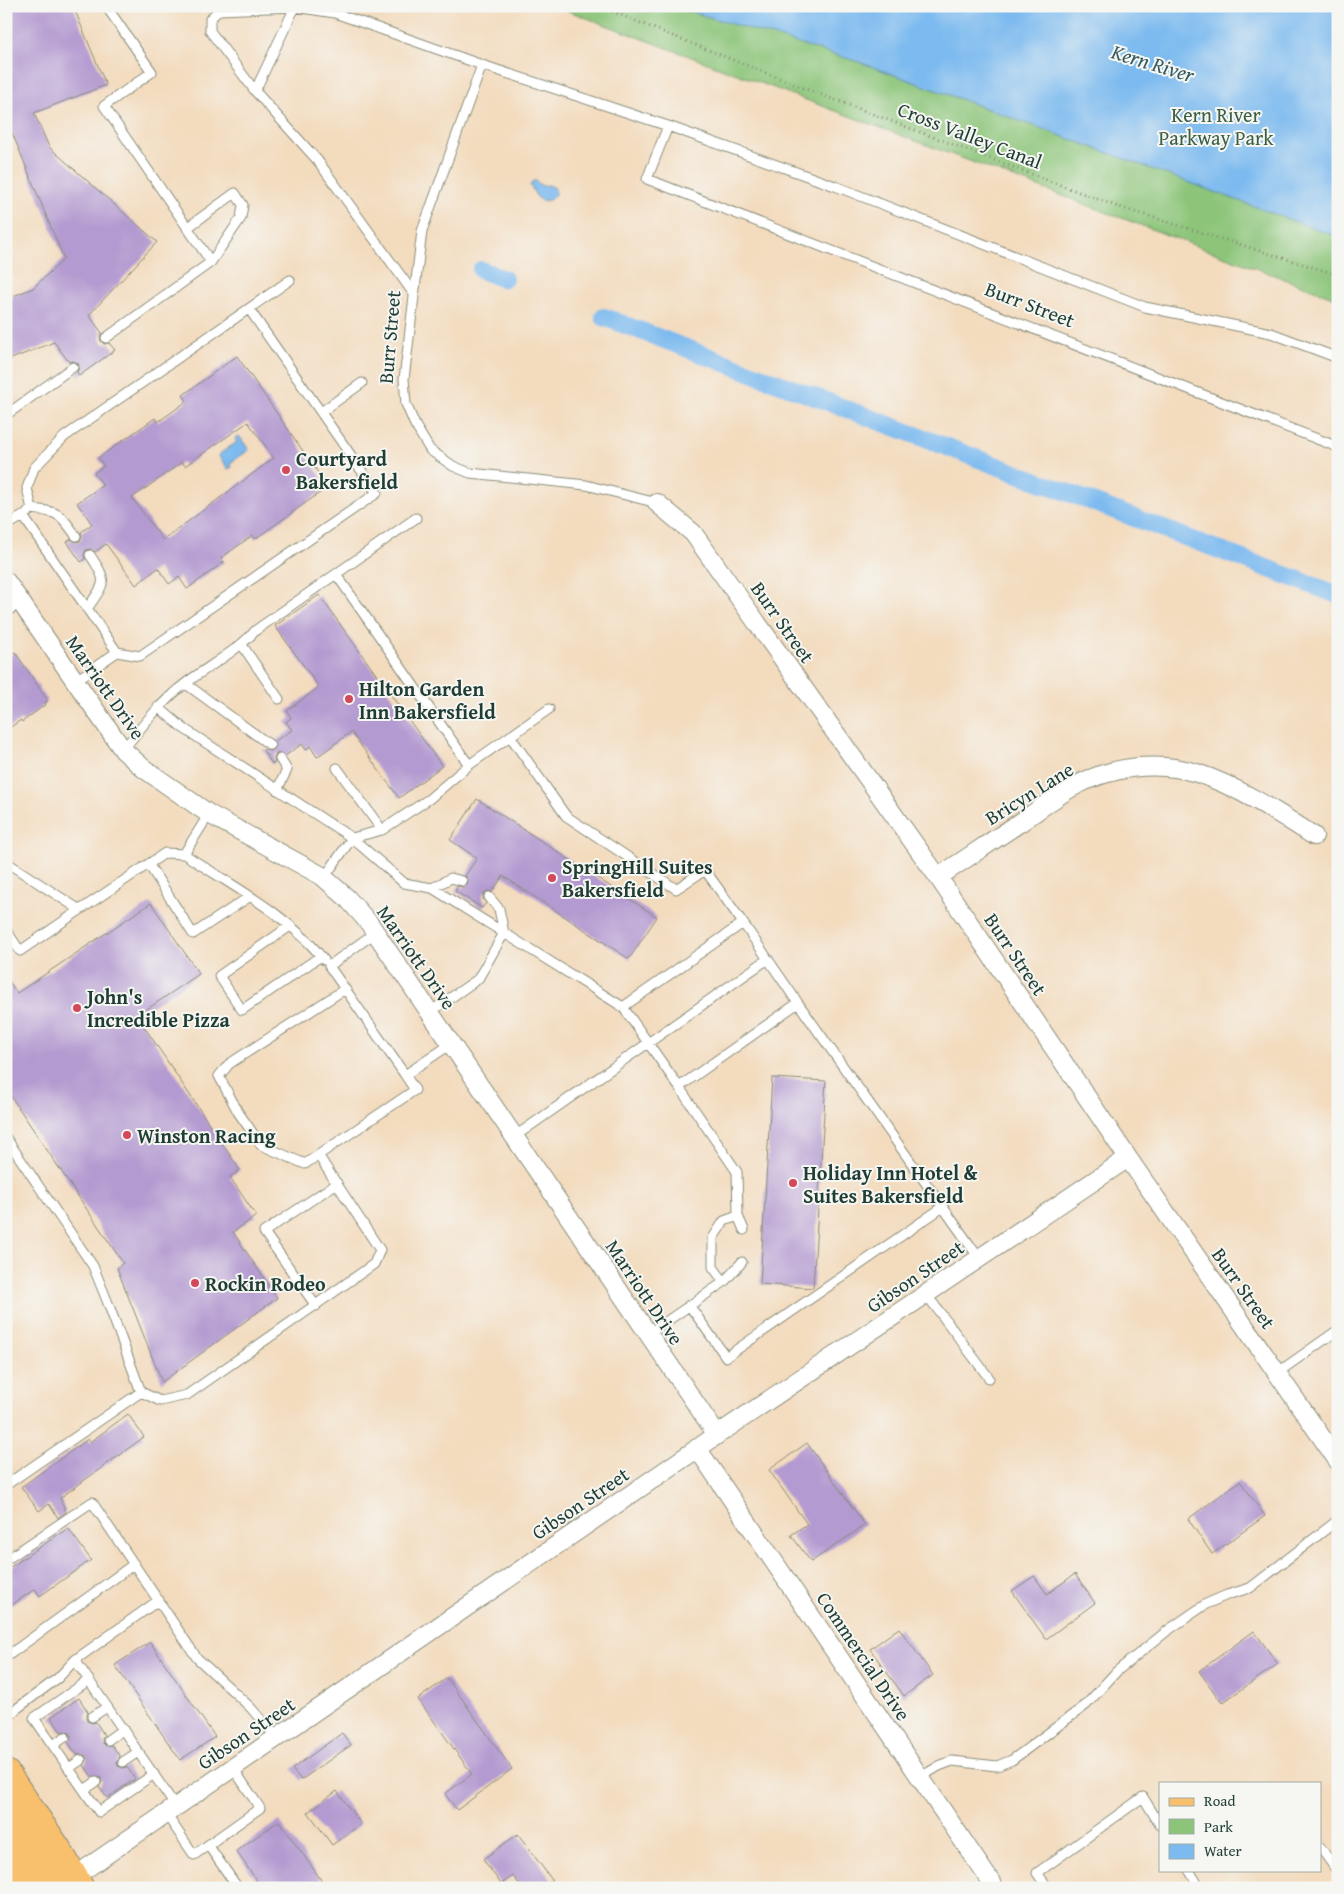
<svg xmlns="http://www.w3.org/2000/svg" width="1344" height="1894" viewBox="0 0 1344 1894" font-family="'Gentium Book Plus',serif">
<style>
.green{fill:#8cc579;stroke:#568156}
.water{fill:#7cbaef;stroke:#4e7c92}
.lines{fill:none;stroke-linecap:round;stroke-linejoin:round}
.canal{stroke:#7cbaef;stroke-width:18}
.building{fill:#b39ad0;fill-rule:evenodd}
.service-casing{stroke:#898c79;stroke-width:11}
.minor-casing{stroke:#898c79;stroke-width:20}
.primary-casing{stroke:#898c79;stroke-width:30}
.path{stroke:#898c79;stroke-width:3;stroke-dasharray:1 4;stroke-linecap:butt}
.service{stroke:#fff;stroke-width:9}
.minor{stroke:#fff;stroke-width:18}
.primary{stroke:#f8bf6c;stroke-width:28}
.poi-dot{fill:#d1495b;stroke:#f6f6f2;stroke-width:2}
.labels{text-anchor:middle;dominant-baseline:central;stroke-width:4;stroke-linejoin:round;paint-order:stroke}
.park-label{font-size:20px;fill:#3a5f45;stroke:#f6f6f2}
.street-label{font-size:20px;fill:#1f3d34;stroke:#f6f6f2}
.poi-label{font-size:20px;font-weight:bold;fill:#1f3d34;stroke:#f6f6f2;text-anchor:start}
.water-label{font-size:21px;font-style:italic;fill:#365c63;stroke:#f6f6f2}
</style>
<rect width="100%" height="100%" fill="#f6f6f2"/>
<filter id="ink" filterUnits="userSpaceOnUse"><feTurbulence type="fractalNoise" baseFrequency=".02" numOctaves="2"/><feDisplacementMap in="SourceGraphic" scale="10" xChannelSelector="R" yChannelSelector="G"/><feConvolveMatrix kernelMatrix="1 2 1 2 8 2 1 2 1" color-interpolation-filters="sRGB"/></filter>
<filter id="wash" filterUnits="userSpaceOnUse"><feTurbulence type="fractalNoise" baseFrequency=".0096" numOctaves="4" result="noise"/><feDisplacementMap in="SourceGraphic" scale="20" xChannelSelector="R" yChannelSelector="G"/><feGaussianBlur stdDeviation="1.12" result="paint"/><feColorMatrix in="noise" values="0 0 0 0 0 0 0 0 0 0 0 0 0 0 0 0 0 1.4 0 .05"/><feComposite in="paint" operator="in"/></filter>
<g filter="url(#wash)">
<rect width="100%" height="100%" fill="#f3dbbe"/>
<!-- green -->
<path class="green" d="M555,6H1338V299Z"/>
<!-- water -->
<path class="water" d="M672,6H1338V237L859,62Z
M534,180L542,186L549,185L555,188V195L549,200C537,203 535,193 530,185Z
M237,436L240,437L249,450L230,463L232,467L228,469L218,455L237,442L235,439Z"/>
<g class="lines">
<!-- canal -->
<path class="canal" d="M481,270L504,279
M604,317L1338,595"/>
</g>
<g id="blocks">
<!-- building -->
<path class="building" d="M6,6H73L106,85L34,113L49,147L157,242L89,315L102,333L100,336L101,341L104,344L109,343L115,350L79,376L77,372L79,367L78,363L73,361L69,362L54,342L6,361V299L33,288L64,259L6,118Z
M237,356L328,487L255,539L253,535L221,558L224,562L187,589L179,577L169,584L158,568L136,585L106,544L95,552L90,549L86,550L84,555L85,559L81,562L67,542L71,539L76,542L80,541L82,536L81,532L92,524L77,503L103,485L94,473L104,466L98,458L155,418L158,422L187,401L183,395ZM248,422L274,458L163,540L132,498L182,462L185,466Z
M319,595L442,766L399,798L351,732L317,757L310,746L306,750L302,744L285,756L280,753L276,754L274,759L275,763L272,764L263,750L265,749L269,751L273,750L276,746L275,741L292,730L286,722L291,718L287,711L319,687L275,626Z
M15,652L48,701L45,702L46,704L22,722L21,720L6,730V658Z
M477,799L657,917L629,959L503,876L492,892L487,891L483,894V899L486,903L482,908L455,891L458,886L463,887L467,885L468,880L465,876L477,858L450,840Z
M151,903L199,974L137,1016L240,1170L230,1177L256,1216L233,1232L277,1298L162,1382L117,1268L123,1263L6,1089V977L17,993Z
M772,1078L826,1081L813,1288L760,1284Z
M128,1414L144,1437L60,1498L66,1512L58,1518L49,1504L39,1511L21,1487L88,1439L90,1442Z
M807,1443L865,1525L811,1562L791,1535L807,1524L769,1470Z
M1240,1481L1265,1516L1212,1554L1188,1519Z
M68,1528L91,1560L40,1596L35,1589L6,1609V1570Z
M1075,1574L1095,1603L1046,1639L1012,1591L1034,1576L1047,1594Z
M899,1628L933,1675L904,1696L870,1649Z
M1254,1631L1278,1664L1222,1703L1199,1671Z
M150,1642L215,1737L180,1760L115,1665Z
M447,1678L512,1769L457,1810L445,1794L472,1774L418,1699Z
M79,1698L88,1712L86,1717L87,1721L92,1723L96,1722L104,1735L102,1738L103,1743L106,1746L112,1745L120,1757L117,1762L118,1766L123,1768L127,1767L135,1779L107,1798L99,1787L102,1782L101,1778L96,1776L92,1777L84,1765L87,1760L86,1756L81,1754L77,1755L68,1742L71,1737L70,1733L65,1731L61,1732L51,1717Z
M342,1733L351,1745L301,1780L292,1769Z
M337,1791L361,1824L332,1845L308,1812Z
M279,1821L327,1888H262L236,1851Z
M518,1834L552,1880L542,1888H522L513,1876L501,1884L483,1859Z"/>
</g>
</g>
<g filter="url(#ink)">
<use href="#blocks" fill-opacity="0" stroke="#898c79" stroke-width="1"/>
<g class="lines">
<!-- service casing -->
<g class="service-casing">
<path id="service" d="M106,6L152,72L104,106L211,262
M482,65L422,231L404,379L406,404L415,425L430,450L453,466L470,473L586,485L657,503
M255,91L210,31V19L219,10L295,7
M668,126L647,179L1338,447
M414,294L318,161L255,91L295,7L335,13L482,65L668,126L835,186L1145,307L1271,333L1338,358
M106,338L211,262L241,218L243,205L235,193L187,228
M321,412L362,383
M6,415L73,367
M32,509L27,488L34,468L64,437L290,280
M28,512L32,509C59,512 60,513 76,536
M6,526L23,516L117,652L75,681
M336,574L469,765
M87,609C105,582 109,583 90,555
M6,612L21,603
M242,645L279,699
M117,652L140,656L377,493L249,309
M186,684L270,745
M158,707L183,728L352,838L324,878
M510,736L566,816L676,889L705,870L743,923L623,1007L679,1087
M123,750C142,726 161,702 186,683C210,665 236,652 256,630L416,518
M337,768L382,830
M277,790L287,770L280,759
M352,838L404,883L432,888L623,1007
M352,838L382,830L429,799L469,765L549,709
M184,854C232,886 288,914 324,960
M6,862L80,910L165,853L184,854L209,814
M149,865L193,934L249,897
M432,888L451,878L462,881
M743,923L798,1003
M290,926L219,976L242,1010L321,956
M6,930L20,951L80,910
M376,932L329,966L405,1075
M345,989L229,1064L219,1076L238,1112L261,1145L305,1164L415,1090L405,1075L451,1044
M430,1012L478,979L504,933L499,909L489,897
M514,1137L768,959
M6,1138L93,1266L108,1303L141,1392L6,1485
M738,1216L744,1230
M724,1282L742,1262
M926,1294L989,1378
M689,1305L726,1357L943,1207
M316,1306L264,1232L337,1183
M648,1334L724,1282L713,1267V1238L724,1221L738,1216L737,1172L679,1087L798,1003L979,1258
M1277,1373L1338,1330
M141,1392L160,1401L187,1395L374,1264L380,1250L318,1155
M6,1560L92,1502L197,1658L250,1707L277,1738
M6,1657L134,1564
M75,1660L176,1807
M89,1680L34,1718L99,1812L154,1774
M92,1717L107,1707
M6,1721L15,1710L58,1678L75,1660L159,1600
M108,1740L123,1729
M53,1745L65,1737
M123,1762L138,1752
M69,1768L81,1760
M921,1777L939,1766L952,1761L997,1766L1012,1760L1086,1705L1117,1671L1167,1631L1206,1604L1227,1595L1250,1588L1338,1520
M84,1790L96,1782
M166,1814L194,1855L208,1845L238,1888
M208,1845L260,1808L233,1768
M1320,1847L1338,1872
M1189,1870L1200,1888
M1048,1888L1037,1873L1143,1797L1160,1825"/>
</g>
<!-- minor casing -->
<g class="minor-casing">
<path id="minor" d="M657,503L693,533L938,877L1128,1158L1338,1461
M6,581L123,750L143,768L209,814L322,876L347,898L369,923L717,1435
M938,877C966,859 993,840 1021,822C1037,811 1054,798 1071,788C1108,767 1156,760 1197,773C1239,787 1277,812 1314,836
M697,1448L995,1888
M65,1883L717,1435L1128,1158"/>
</g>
<!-- primary casing -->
<g class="primary-casing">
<path id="primary" d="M6,1774L57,1849L80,1888
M6,1815L46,1870L59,1876L74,1877
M6,1855L29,1888"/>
</g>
<!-- path -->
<path class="path" d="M598,6L801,87L1116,206L1338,275"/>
<!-- service -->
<use href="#service" class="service"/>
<!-- minor -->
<use href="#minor" class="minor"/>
<!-- primary -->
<use href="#primary" class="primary"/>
</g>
</g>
<!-- markers -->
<g class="poi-dot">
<circle cx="286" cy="470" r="5"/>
<circle cx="349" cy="699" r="5"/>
<circle cx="552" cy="878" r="5"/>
<circle cx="77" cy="1008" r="5"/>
<circle cx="127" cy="1135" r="5"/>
<circle cx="793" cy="1183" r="5"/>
<circle cx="195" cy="1283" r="5"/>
</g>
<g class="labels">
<!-- park labels -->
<g class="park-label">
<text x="1216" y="114">Kern River<tspan x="1216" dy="23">Parkway Park</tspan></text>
</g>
<!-- street labels -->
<g class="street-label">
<text transform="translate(970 135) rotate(21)">Cross Valley Canal</text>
<text transform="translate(1030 304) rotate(21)">Burr Street</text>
<text transform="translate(389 337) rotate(-85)">Burr Street</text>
<text transform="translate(783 622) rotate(55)">Burr Street</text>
<text transform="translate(106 687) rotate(55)">Marriott Drive</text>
<text transform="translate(1029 793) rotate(-32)">Bricyn Lane</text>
<text transform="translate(1016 954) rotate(56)">Burr Street</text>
<text transform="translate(417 957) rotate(55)">Marriott Drive</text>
<text transform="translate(915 1276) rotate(-34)">Gibson Street</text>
<text transform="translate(1244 1288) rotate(55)">Burr Street</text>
<text transform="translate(645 1292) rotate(56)">Marriott Drive</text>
<text transform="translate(580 1503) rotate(-34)">Gibson Street</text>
<text transform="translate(864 1656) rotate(56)">Commercial Drive</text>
<text transform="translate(246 1733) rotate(-34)">Gibson Street</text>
</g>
<!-- poi labels -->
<g class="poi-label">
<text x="296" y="458">Courtyard<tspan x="296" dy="23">Bakersfield</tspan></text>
<text x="359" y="688">Hilton Garden<tspan x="359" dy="23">Inn Bakersfield</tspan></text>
<text x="562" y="866">SpringHill Suites<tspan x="562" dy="23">Bakersfield</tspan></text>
<text x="87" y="996">John's<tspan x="87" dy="23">Incredible Pizza</tspan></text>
<text x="137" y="1135">Winston Racing</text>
<text x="803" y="1172">Holiday Inn Hotel &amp;<tspan x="803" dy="23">Suites Bakersfield</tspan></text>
<text x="205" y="1283">Rockin Rodeo</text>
</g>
<!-- water labels -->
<g class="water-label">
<text transform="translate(1153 63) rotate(17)">Kern River</text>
</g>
</g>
<!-- margin -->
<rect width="1344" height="1894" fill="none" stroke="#f6f6f2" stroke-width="25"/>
<!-- legend -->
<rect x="1159" y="1782" width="162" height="90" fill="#f6f6f2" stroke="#a0aca6"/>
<rect x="1169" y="1798" width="25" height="8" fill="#f8bf6c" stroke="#a0aca6"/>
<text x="1204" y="1806" font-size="15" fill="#1f3d34">Road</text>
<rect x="1169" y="1819" width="25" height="15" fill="#8cc579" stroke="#a0aca6"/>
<text x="1204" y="1832" font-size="15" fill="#1f3d34">Park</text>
<rect x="1169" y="1844" width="25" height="15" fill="#7cbaef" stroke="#a0aca6"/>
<text x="1204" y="1856" font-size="15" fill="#1f3d34">Water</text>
</svg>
